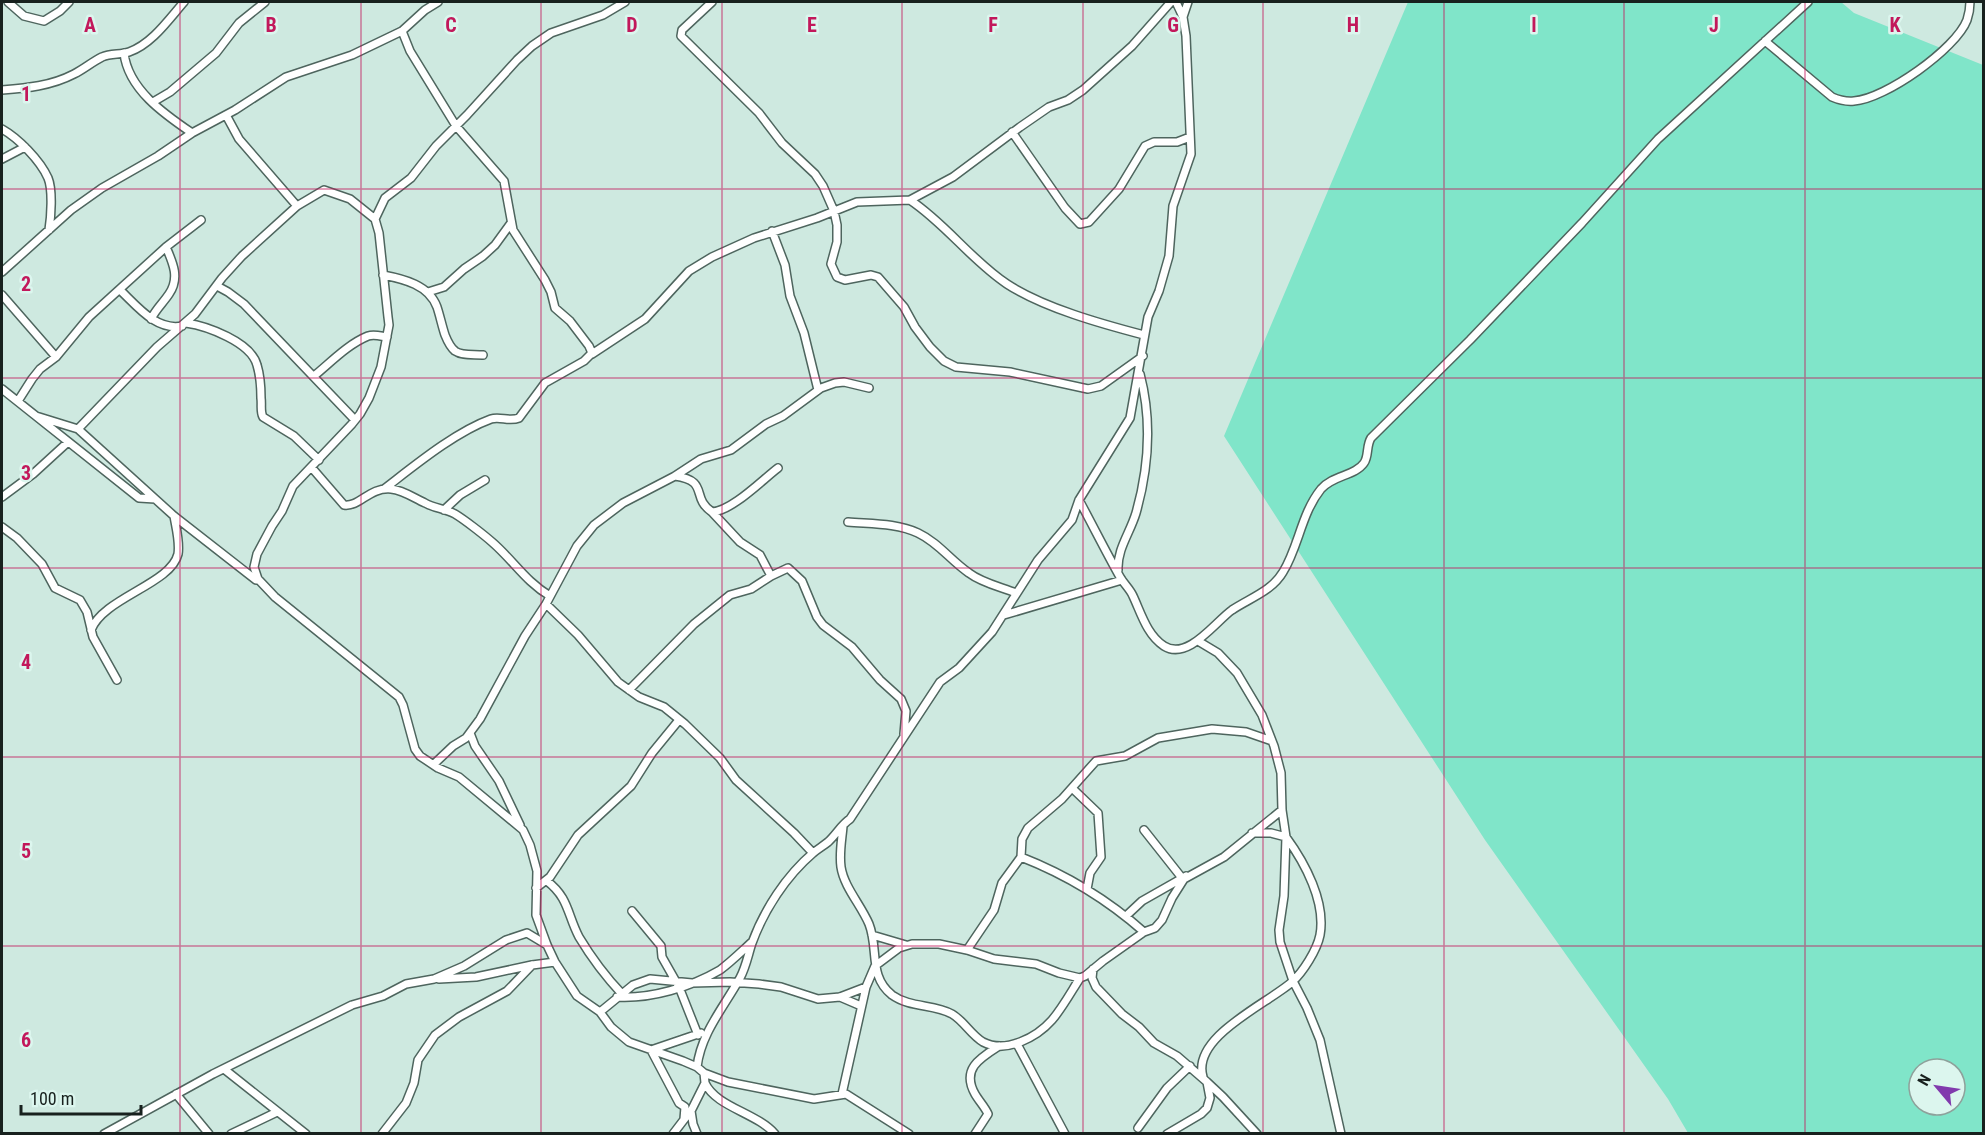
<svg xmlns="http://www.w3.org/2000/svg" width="1985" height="1135" viewBox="0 0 1985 1135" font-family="'Roboto Condensed',sans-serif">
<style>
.green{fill:#80e5c9;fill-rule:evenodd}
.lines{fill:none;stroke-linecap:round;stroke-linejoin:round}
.minor-casing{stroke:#4e655e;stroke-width:10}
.minor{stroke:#fff;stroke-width:7}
.grid{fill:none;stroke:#c2185b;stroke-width:1.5;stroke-opacity:0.55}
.grid-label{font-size:20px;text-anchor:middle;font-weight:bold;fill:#c2185b;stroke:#dcf6ee;stroke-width:5;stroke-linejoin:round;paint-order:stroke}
</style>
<rect width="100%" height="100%" fill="#cee9e0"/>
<!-- green -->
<path class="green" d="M1408,2H1841L1854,13L1983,65V1133H1688L1668,1099L1485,840L1224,436ZM1919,1069H1955V1105H1919Z"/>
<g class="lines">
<!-- minor casing -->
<g class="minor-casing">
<path id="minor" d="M8,2L24,16L44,21L60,11L69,2
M712,2L682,30L681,36L759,113L782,143L815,174L823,186L834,211L837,225V242L831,264L837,277L845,280L871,275L878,277L904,307L915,327L930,347L944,361L956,367L1010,372L1088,389L1101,386L1143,356
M1183,17L1188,2
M1765,41L1832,97C1839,100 1845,102 1854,101C1885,99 1956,49 1967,20C1969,14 1970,8 1970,2
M124,53C128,89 164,114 192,133
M2,90C27,88 51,86 74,74C84,69 92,62 102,57C111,53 120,55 129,52C152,44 169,19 184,2
M153,102L170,92L216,53L239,23L265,2
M226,115L239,139L297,206
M2,129C18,138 40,160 48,178C53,190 51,217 49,230
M1012,132L1065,208L1080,224L1089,222L1119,189L1145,146L1154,142H1177L1190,137
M2,159L25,147
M910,200C946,224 971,260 1007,284C1044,308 1102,324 1144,335
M375,219L385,198L411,178L436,146L467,115L517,60L532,46L551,33L603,15L625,2
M772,231L785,265L790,296L804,333L818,390
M2,272L71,210L102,188L158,156L192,133L235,110L286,77L352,55L402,31L425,10L438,2
M383,275C404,279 429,285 437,307C440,316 442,326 445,335C447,340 450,347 455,351C462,356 474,354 483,355
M217,286L228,292L244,304L355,420
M120,290C137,306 156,331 182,326
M428,292L444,287L464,269L483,256L495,245L511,223
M2,295L56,357
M151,319C156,309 163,303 169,294C180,278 173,263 166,247
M186,323C207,326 251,342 257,365C260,375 261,388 261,398C262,405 260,411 263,417L294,436L319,460
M592,354L645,319L689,271L712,257L754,238L817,218L857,202L910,200L953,177L1020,127L1049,107L1068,100L1083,90L1132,46L1171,2
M314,376C330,363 348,344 368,336C374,334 380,336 387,337
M2,389L139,498L155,499
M18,401L32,379L40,369L56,357L89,317L166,247L201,220
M36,416L78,429L174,516L256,580L258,579L275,597L399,697L403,705L415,749L420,756L438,768L459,777L523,830L530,845L537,871L536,915L547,945L555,962L577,996L600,1012L611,1027L629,1042L683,1061L697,1067L704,1073L705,1083L691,1111L693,1124L697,1134
M78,429L157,347L195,314L222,278L242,256L297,206L324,190L350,199L375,219L379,233L388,317L389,325L381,367L369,398L360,414L352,424L293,486L282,511L272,526L257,554L254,567L258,579
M312,468L344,505C360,507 369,487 391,489C403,490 414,498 425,503C434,508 446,509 455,514C465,520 484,535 492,542C513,560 526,582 550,596
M675,476C710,481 690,497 712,512C732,511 762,480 778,468
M384,489C414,466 455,432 491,419C500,416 509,422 519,418L545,383L584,361L592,353L589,346L570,321L555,308L551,292L545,280L513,230L504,181L456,126L410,51L402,31
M2,497L33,474L68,442
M1079,500C1093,526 1106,552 1120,577C1124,584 1130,589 1133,596C1141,613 1147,635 1164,646C1188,661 1215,622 1232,610C1250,598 1272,591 1283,572C1299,546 1301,514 1321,489C1333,475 1355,476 1364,463C1369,456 1366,446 1371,438L1470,340L1582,223L1658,139L1808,2
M444,510L460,495L485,480
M712,512L740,542L760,555L771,576
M848,522C871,524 897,523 918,533C939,543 950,560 969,573C982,583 1001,587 1016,593
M2,527L17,538L42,564L55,588L80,600L87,612L93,637L117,680
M1118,570C1117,549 1130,533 1136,513C1149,467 1152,420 1140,374
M546,604L578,635L618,682L639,697L664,707L685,724L720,758L736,780L794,833L813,853
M1004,615L1122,580
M91,630C103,598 171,584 178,554C180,542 176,528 174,516
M1198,641L1218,653L1237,673L1262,715L1274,746L1281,773L1282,810L1286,837L1284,896L1279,930L1280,942L1293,981L1307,1008L1320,1040L1341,1134
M629,690L694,624L730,595L751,589L771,576L788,568L802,581L817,617L823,625L852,647L880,680L901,699L906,711L904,734
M470,733L475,746L499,781L520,825
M434,764L453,746L466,738L480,719L525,636L546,604L577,546L594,525L623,503L675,476L701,459L731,450L766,424L783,416L821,388L835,383L844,382L869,388
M1073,789L1098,813L1101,857L1090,873L1087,889
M843,826C842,839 839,853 841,867C844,887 861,905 869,924C879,949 868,976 892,995C910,1008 934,1004 952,1014C964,1021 971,1035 983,1042C1006,1054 1037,1037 1052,1020C1063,1007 1071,992 1080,978L1085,976L1103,961L1144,932L1155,928L1162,920L1172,898L1184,879L1224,857L1282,810
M1144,830L1182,878
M1021,857C1067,875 1108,900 1144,932
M547,881C569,898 567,914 579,937C591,957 606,977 622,994
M536,888L550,877L578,835L631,786L652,753L679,720
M632,911L661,946L662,957L679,987L698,1035
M1126,916L1142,901L1186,876
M872,935L906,945
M967,950L994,910L1002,883L1021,857L1022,839L1028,828L1062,799L1096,761L1125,756L1158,738L1212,729L1246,732L1272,741
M1093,969L1092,978L1096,987L1122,1014L1139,1027L1154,1043L1177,1056L1207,1082L1210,1098L1207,1108L1201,1114L1167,1134
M439,979L476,977L532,965L555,962
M617,997C651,999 691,987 720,970C731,962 742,951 752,942
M840,997L861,1006
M600,1012L633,985L650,979L692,983L730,982L759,984L781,987L818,999L840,997L866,987
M1017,1044L1065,1134
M697,1067C701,1033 724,1007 740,978C746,967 748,955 752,943C764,910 786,876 813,853C818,849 823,846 828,842C836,835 841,825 850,819L940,682L959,668L992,632L1038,560L1072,520L1079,500L1130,418L1148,317L1159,291L1169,256L1173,206L1191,154L1186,36L1183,17L1176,2
M224,1069L306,1134
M704,1073L728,1082L814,1099L846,1094L909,1134
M1203,1077C1191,1037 1267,1004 1292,982C1303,972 1317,950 1320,935C1326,902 1305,863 1286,837L1271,833H1252
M1207,1082L1223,1097L1257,1134
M705,1083C716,1107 757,1113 775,1134
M176,1094L209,1134
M842,1094L866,987L875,966L899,948L912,944H939L967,950L994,959L1036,964L1059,973L1080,978
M684,1119L685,1107L679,1103L651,1050L701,1033
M1138,1128L1167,1088L1190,1066
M104,1134L213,1074L352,1005L383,996L406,984L434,979L464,966L506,940L527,933L547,945
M231,1134L275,1113
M382,1134L406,1103L414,1083L418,1060L435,1035L459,1017L507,991L532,965
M673,1134L686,1117
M975,1134L988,1114C985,1107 979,1101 975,1094C961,1069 980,1058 999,1046"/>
</g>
<!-- minor -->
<use href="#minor" class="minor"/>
</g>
<!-- grid -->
<path class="grid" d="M180,2V1134M361,2V1134M541,2V1134M722,2V1134M902,2V1134M1083,2V1134M1263,2V1134M1444,2V1134M1624,2V1134M1805,2V1134M2,189H1984M2,378H1984M2,568H1984M2,757H1984M2,946H1984"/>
<g class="grid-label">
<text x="90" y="32">A</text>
<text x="271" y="32">B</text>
<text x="451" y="32">C</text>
<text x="632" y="32">D</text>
<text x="812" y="32">E</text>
<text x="993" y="32">F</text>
<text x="1173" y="32">G</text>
<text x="1353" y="32">H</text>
<text x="1534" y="32">I</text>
<text x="1714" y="32">J</text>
<text x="1895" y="32">K</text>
<text x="26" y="101">1</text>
<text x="26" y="291">2</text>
<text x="26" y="480">3</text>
<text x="26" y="669">4</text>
<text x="26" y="858">5</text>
<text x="26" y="1047">6</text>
</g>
<!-- border -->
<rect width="1985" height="1135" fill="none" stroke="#18211e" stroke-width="6"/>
<!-- north arrow -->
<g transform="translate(1937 1087) rotate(299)"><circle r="28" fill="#dcf6ee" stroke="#8ea19b" stroke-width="1.5"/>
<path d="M0-4.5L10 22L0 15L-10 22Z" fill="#813aad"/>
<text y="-9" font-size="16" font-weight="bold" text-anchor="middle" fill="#18211e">N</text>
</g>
<!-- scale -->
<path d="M21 1105v9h120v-9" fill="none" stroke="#18211e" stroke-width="3"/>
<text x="30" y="1105" font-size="18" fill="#18211e" stroke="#dcf6ee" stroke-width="4.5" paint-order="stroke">100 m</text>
</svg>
